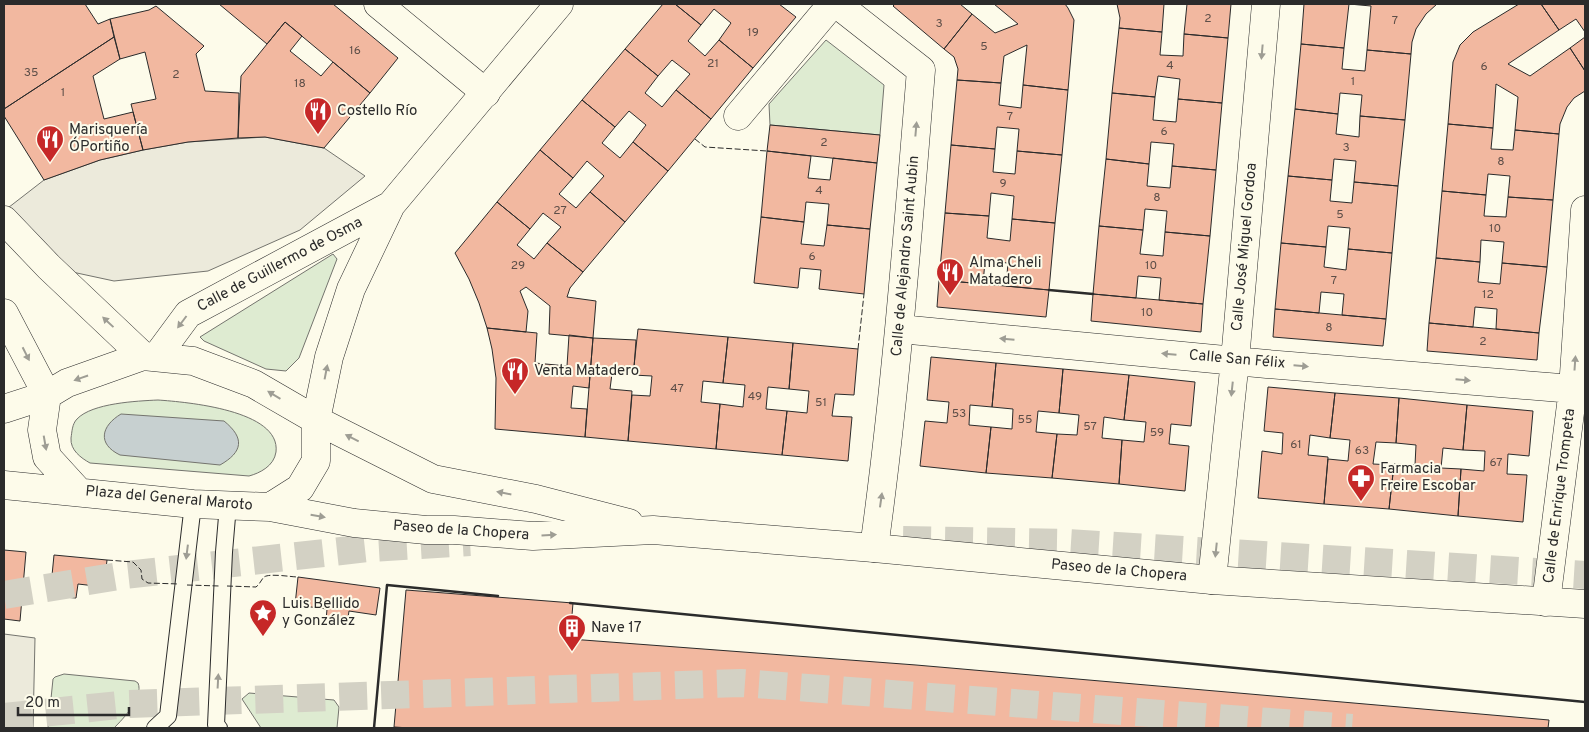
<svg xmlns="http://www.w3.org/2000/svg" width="1589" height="732" viewBox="0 0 1589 732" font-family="Overpass,sans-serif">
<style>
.green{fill:#deebd1;stroke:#74746e}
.parking{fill:#eceadb;stroke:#74746e}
.water{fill:#c7d0d0;stroke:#74746e}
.building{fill:#f2b8a0;stroke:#2b2b2b}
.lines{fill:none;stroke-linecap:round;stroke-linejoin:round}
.highway-tunnel{stroke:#d3d1c4;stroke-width:28;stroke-dasharray:28 14;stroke-linecap:butt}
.lane-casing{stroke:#2b2b2b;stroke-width:18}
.street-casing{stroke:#2b2b2b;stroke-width:29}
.secondary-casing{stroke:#2b2b2b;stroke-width:29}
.lane{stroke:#fdfbea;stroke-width:16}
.street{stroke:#fdfbea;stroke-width:28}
.secondary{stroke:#fdfbea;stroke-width:28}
.fence{stroke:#2b2b2b;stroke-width:1;stroke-dasharray:6 2.5;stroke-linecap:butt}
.wall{stroke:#2b2b2b;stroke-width:2.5}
.oneway{fill:#9e9d94}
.labels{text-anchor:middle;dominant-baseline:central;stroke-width:4;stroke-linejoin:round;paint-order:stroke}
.number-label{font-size:12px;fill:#5d4e48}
.poi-label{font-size:15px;fill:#2b2b2b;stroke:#fdfbea;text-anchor:start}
.street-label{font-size:15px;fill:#2b2b2b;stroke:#fdfbea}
</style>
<rect width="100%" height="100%" fill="#fdfbea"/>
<!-- green -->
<path class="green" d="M826,40L884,85L880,135L770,125L769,104Z
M333,254L337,259L299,358L286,371L266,369L204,341L200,337Z
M158,400C186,402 281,410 276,452C274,466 260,473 249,476L90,463C81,458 70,450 71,438C72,432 72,424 77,419C92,403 137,401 158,400Z
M64,674L135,681L138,683C144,697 123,719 114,728H48L53,679L55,677Z
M249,693L334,700L339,707L337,728H261L242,699Z"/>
<!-- parking -->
<path class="parking" d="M265,137L324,148L365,176L300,230L208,271L114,281L49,267L4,211L44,180L100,160L143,150L188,142Z
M4,634L35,638L33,728H4Z"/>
<!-- water -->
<path class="water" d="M121,414L224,421C245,438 243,452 220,465L120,455C97,444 101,426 121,414Z"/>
<!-- building -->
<path class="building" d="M4,4H85L98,24L110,19L114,37L4,109Z
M219,4H333L398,58L370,93L285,22L267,44Z
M663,4H675L701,25L688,41L705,56L719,40L753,68L711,119L676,90L690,74L672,60L658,76L625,49Z
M675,4H779L796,17L753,68L719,40L731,23L714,9L701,25Z
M895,4H960L972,14L944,49L893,6Z
M994,4H1065L1068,8L1074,20L1068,90L1023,85L1027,45L1004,56L1001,83L957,80L958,69L954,57L944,49L972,14L995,33L1018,24Z
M1117,4H1164L1162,32L1119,28L1120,18Z
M1187,4H1231L1228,38L1184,34Z
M1304,4H1437L1426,14L1416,29L1412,42L1411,54L1367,50L1371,6L1349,4L1344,48L1301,44Z
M1519,4H1541L1559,30L1508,64L1530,76L1570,48L1585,71V91L1574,98L1567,107L1560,124L1559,134L1515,130L1518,97L1496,84L1493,128L1448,124L1453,62L1460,45L1473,32Z
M1541,4H1585V32L1576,19L1559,30Z
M156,6L204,46L196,54L205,91L239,93L238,138L188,142L143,150L131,104L156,99L145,52L120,59L110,19L149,10Z
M285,22L302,36L290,51L321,76L333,62L370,93L324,148L265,137L238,138L241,76Z
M1119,28L1162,32L1160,55L1183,56L1184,34L1228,38L1222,103L1178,99L1180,79L1158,76L1155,97L1112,93Z
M114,37L120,59L93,76L104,119L133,112L143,150L100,160L44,180L4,116V109Z
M1585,37V71L1570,48Z
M1301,44L1344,48L1342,69L1365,71L1367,50L1411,54L1405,120L1360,116L1362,95L1340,93L1338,114L1295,109Z
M625,49L658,76L645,93L662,107L676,90L711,119L668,171L633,142L646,125L629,111L615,127L582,100Z
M957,80L1001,83L999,105L1021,108L1023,85L1068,90L1062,155L1017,151L1019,129L997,127L995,149L951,145Z
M1112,93L1155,97L1153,120L1176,122L1178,99L1222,103L1216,170L1172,166L1174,144L1151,142L1149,164L1106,159Z
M582,100L615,127L602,143L620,158L633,142L668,171L625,222L590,192L604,176L587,161L573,178L540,150Z
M1295,109L1338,114L1336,134L1359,137L1360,116L1405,120L1398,186L1354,182L1356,161L1334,159L1332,180L1288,176Z
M1448,124L1493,128L1491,149L1513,150L1515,130L1559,134L1553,200L1508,197L1510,176L1488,174L1486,195L1442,191Z
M770,125L880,135L877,163L767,151Z
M951,145L995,149L993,172L1015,174L1017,151L1062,155L1055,223L1012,219L1014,196L991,193L989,216L945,213Z
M540,150L573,178L559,194L576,208L590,192L625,222L583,272L547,243L561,227L543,213L530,229L497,202Z
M767,151L811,156L808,178L830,180L833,158L877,163L870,229L827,225L829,204L806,202L804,222L761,217Z
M1106,159L1149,164L1147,186L1170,188L1172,166L1216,170L1210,236L1165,232L1167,211L1145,209L1143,230L1099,226Z
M1288,176L1332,180L1330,201L1352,203L1354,182L1398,186L1392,253L1348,249L1350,228L1328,226L1326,247L1281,243Z
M1442,191L1486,195L1484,216L1506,217L1508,197L1553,200L1547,267L1502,263L1504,242L1481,240L1480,262L1436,258Z
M497,202L530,229L517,245L534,259L547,243L583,272L570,288L567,297L596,301L593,338L549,334L550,306L526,287L520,291L528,311L526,332L487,328L479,303L469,279L455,253Z
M945,213L989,216L987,238L1010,241L1012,219L1055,223L1049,290L1006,286L1008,263L985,261L983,284L939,280Z
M761,217L804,222L801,244L824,246L827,225L870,229L864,294L819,289L821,270L800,268L798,288L754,283Z
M1099,226L1143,230L1140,254L1163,256L1165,232L1210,236L1203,304L1159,300L1161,278L1138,276L1136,298L1093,294Z
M1281,243L1326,247L1324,267L1346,270L1348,249L1392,253L1386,319L1342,315L1344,294L1321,292L1319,313L1275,309Z
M1436,258L1480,262L1478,282L1500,284L1502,263L1547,267L1539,333L1496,329L1497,309L1475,307L1473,327L1429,323Z
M939,280L1049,290L1046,317L937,307Z
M1093,294L1203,304L1201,332L1091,321Z
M1275,309L1386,319L1383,346L1273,337Z
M1429,323L1539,333L1537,360L1427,351Z
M487,328L537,333L535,363L567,366L569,335L593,338L589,388L573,386L571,408L587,409L585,437L495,429L496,378L492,349Z
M638,329L728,337L723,383L703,381L701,402L720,404L716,449L628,441L632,395L650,396L652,376L633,375Z
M728,337L793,343L789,389L768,387L766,409L787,411L782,455L716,449L720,404L743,407L745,385L723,383Z
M593,338L636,340L634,368L613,366L610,389L632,391L628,441L585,437Z
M793,343L858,349L854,395L835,394L832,416L852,417L848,461L782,455L787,411L807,413L809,391L789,389Z
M931,357L996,363L992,407L970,405L969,425L991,427L986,473L920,466L925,421L947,423L949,402L927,400Z
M996,363L1063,369L1059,413L1038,411L1036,432L1057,434L1052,478L986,473L991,427L1012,429L1013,409L992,407Z
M1063,369L1129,375L1124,420L1104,417L1102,438L1122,440L1119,484L1052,478L1057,434L1077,435L1079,415L1059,413Z
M1129,375L1195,382L1191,426L1171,424L1169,444L1189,446L1185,491L1119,484L1122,440L1144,442L1146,422L1124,420Z
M1268,387L1335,393L1330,438L1310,435L1308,455L1328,457L1324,504L1258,498L1262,451L1282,454L1283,433L1264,431Z
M1335,393L1399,398L1396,443L1376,442L1373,464L1394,465L1389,509L1324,504L1328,459L1348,461L1350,440L1330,438Z
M1399,398L1467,405L1463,450L1443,448L1441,468L1461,469L1458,516L1389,509L1394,464L1415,465L1416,445L1396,443Z
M1467,405L1533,411L1529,456L1508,454L1507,474L1527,475L1523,522L1458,516L1461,469L1484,471L1485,451L1463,450Z
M4,550L26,552L20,621L4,619Z
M54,555L107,560L104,587L78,584L76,598L50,596Z
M298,577L380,588L376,615L349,611L347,624L326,621L327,609L295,605Z
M406,590L573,603L570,639L916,665L1549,720L1548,728H410L394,727Z"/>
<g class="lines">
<!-- highway-tunnel -->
<path class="highway-tunnel" d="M903,540L1069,543L1585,575
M4,595L125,575L369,548L470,542
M4,717L128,704L741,683L1352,728"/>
<!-- lane casing -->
<g class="lane-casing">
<path id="lane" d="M155,728L168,716L193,504
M219,728L216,725L224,552L228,505"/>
</g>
<!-- street casing -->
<g class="street-casing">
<path id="street" d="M378,4L486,93
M837,4L921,70C908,230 896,389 874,548
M738,116L832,4
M900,329L1267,364L1573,389
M1212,580L1235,360L1266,4
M1546,602L1573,389L1585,210"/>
</g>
<!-- secondary casing -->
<g class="secondary-casing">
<path id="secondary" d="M4,220L49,267L143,356
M4,313L47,395
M157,356L188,314L391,205
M47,395L42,430L47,457L78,491
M4,409L47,395L67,383L143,356L193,361L254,384L316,420L433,479L536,499L629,523
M4,485L193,504L270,507L354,523L426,530H454L533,536L653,530L874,548L1212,580L1585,604
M270,507L300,488L316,461V420L329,357L351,289L391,205L559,4"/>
</g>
<!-- lane -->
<use href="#lane" class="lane"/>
<!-- street -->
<use href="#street" class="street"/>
<!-- secondary -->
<use href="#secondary" class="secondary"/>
<!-- fence -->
<path class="fence" d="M695,139L705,147L767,151
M858,349L864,294
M107,560L133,562L141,570L142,579L148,583L179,584
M187,585L219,586
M227,586L256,587C260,584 261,580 264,577C270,573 291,577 298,577"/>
<!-- wall -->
<path class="wall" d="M1049,290L1093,294
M570,603L1585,702
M374,728L387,585L498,596"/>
</g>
<!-- one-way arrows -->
<defs><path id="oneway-solid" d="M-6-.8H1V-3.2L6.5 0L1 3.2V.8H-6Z" transform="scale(1.25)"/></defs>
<g class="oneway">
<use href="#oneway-solid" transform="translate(1262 52) rotate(95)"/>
<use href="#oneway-solid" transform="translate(916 129) rotate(-85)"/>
<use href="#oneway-solid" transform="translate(108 322) rotate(-137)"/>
<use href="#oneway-solid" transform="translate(182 322) rotate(127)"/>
<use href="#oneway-solid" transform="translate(1007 339) rotate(-175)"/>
<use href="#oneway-solid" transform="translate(26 354) rotate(63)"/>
<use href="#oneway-solid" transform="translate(1169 354) rotate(-175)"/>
<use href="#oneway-solid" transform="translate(1575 363) rotate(-86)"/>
<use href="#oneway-solid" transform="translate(1301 366) rotate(5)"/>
<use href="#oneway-solid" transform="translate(326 372) rotate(-79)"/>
<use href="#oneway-solid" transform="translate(81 378) rotate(161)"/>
<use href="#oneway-solid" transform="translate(1463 380) rotate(5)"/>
<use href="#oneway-solid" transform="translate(1232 389) rotate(96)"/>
<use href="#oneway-solid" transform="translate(274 395) rotate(-149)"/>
<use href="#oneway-solid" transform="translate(352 438) rotate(-153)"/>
<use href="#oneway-solid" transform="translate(45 443) rotate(80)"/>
<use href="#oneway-solid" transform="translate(504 493) rotate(-169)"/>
<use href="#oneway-solid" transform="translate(881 500) rotate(-82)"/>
<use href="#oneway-solid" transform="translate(318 516) rotate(10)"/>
<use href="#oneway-solid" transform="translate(549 535) rotate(-3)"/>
<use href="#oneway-solid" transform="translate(1216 550) rotate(96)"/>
<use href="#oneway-solid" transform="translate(187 552) rotate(97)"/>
<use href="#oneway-solid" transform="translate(218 681) rotate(-87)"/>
</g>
<!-- icons -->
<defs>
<g id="restaurant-pin" transform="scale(1.4375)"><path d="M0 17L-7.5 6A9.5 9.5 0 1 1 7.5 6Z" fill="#c62828" stroke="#fdfbea"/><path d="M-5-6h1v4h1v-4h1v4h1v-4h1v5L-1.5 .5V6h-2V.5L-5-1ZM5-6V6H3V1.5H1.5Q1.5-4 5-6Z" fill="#fff"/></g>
<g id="pharmacy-pin" transform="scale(1.4375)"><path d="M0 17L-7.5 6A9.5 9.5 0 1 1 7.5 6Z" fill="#c62828" stroke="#fdfbea"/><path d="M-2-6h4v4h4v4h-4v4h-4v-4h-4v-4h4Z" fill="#fff"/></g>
<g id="sight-pin" transform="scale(1.4375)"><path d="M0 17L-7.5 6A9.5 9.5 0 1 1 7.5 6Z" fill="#c62828" stroke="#fdfbea"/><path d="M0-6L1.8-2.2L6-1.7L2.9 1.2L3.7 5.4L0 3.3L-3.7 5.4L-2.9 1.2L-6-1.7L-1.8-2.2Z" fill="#fff"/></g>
<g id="building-pin" transform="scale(1.4375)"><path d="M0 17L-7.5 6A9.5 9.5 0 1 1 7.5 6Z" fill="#c62828" stroke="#fdfbea"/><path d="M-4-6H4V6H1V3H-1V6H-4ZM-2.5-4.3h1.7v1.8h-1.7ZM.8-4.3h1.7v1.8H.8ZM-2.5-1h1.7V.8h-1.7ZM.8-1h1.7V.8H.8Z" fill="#fff"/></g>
</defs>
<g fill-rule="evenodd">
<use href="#restaurant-pin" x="318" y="111"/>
<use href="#restaurant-pin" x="50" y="139"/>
<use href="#restaurant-pin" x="950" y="272"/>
<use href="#restaurant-pin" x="515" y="371"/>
<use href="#pharmacy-pin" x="1361" y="478"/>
<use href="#sight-pin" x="263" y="613"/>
<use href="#building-pin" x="572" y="628"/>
</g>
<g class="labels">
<!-- number labels -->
<g class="number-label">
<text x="1208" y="19">2</text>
<text x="1395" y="21">7</text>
<text x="939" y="24">3</text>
<text x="753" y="33">19</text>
<text x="984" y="47">5</text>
<text x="355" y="51">16</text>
<text x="713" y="64">21</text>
<text x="1170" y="66">4</text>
<text x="1484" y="67">6</text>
<text x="31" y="73">35</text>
<text x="176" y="75">2</text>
<text x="1353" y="82">1</text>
<text x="300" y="84">18</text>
<text x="63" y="93">1</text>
<text x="1010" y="117">7</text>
<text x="1164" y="132">6</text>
<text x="824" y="143">2</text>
<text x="1346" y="148">3</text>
<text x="1501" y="162">8</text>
<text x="1003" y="184">9</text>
<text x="819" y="191">4</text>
<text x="1157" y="198">8</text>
<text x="560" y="211">27</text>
<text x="1340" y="215">5</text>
<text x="1495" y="229">10</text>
<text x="812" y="257">6</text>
<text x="518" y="266">29</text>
<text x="1151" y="266">10</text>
<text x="1334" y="281">7</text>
<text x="1488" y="295">12</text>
<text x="1147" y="313">10</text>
<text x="1329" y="328">8</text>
<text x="1483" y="342">2</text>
<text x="677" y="389">47</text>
<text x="755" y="397">49</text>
<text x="821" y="403">51</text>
<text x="959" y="414">53</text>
<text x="1025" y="420">55</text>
<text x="1090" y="427">57</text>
<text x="1157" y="433">59</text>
<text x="1296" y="445">61</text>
<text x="1362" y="451">63</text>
<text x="1496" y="463">67</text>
</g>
<!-- poi labels -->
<g class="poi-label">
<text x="337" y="111">Costello Río</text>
<text x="69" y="130">Marisquería<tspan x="69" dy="17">O´Portiño</tspan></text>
<text x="969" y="263">Alma Cheli<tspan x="969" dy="17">Matadero</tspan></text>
<text x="534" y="371">Venta Matadero</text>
<text x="1380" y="469">Farmacia<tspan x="1380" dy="17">Freire Escobar</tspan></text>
<text x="282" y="604">Luis Bellido<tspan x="282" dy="17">y González</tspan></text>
<text x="591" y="628">Nave 17</text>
</g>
<!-- street labels -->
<g class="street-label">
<text transform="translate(1245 247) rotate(-85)">Calle José Miguel Gordoa</text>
<text transform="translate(906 256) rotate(-85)">Calle de Alejandro Saint Aubin</text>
<text transform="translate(280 265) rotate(-28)">Calle de Guillermo de Osma</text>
<text transform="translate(1237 360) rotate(5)">Calle San Félix</text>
<text transform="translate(1560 496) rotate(-83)">Calle de Enrique Trompeta</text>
<text transform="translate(169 499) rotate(5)">Plaza del General Maroto</text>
<text transform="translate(461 531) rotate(4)">Paseo de la Chopera</text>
<text transform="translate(1119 571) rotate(5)">Paseo de la Chopera</text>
</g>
</g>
<!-- border -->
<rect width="1589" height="732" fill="none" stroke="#2b2b2b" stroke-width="10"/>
<!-- scale -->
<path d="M18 707v8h111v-8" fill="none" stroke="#2b2b2b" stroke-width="2.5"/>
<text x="25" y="707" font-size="15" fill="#2b2b2b" stroke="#fdfbea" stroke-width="4" paint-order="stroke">20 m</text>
</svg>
